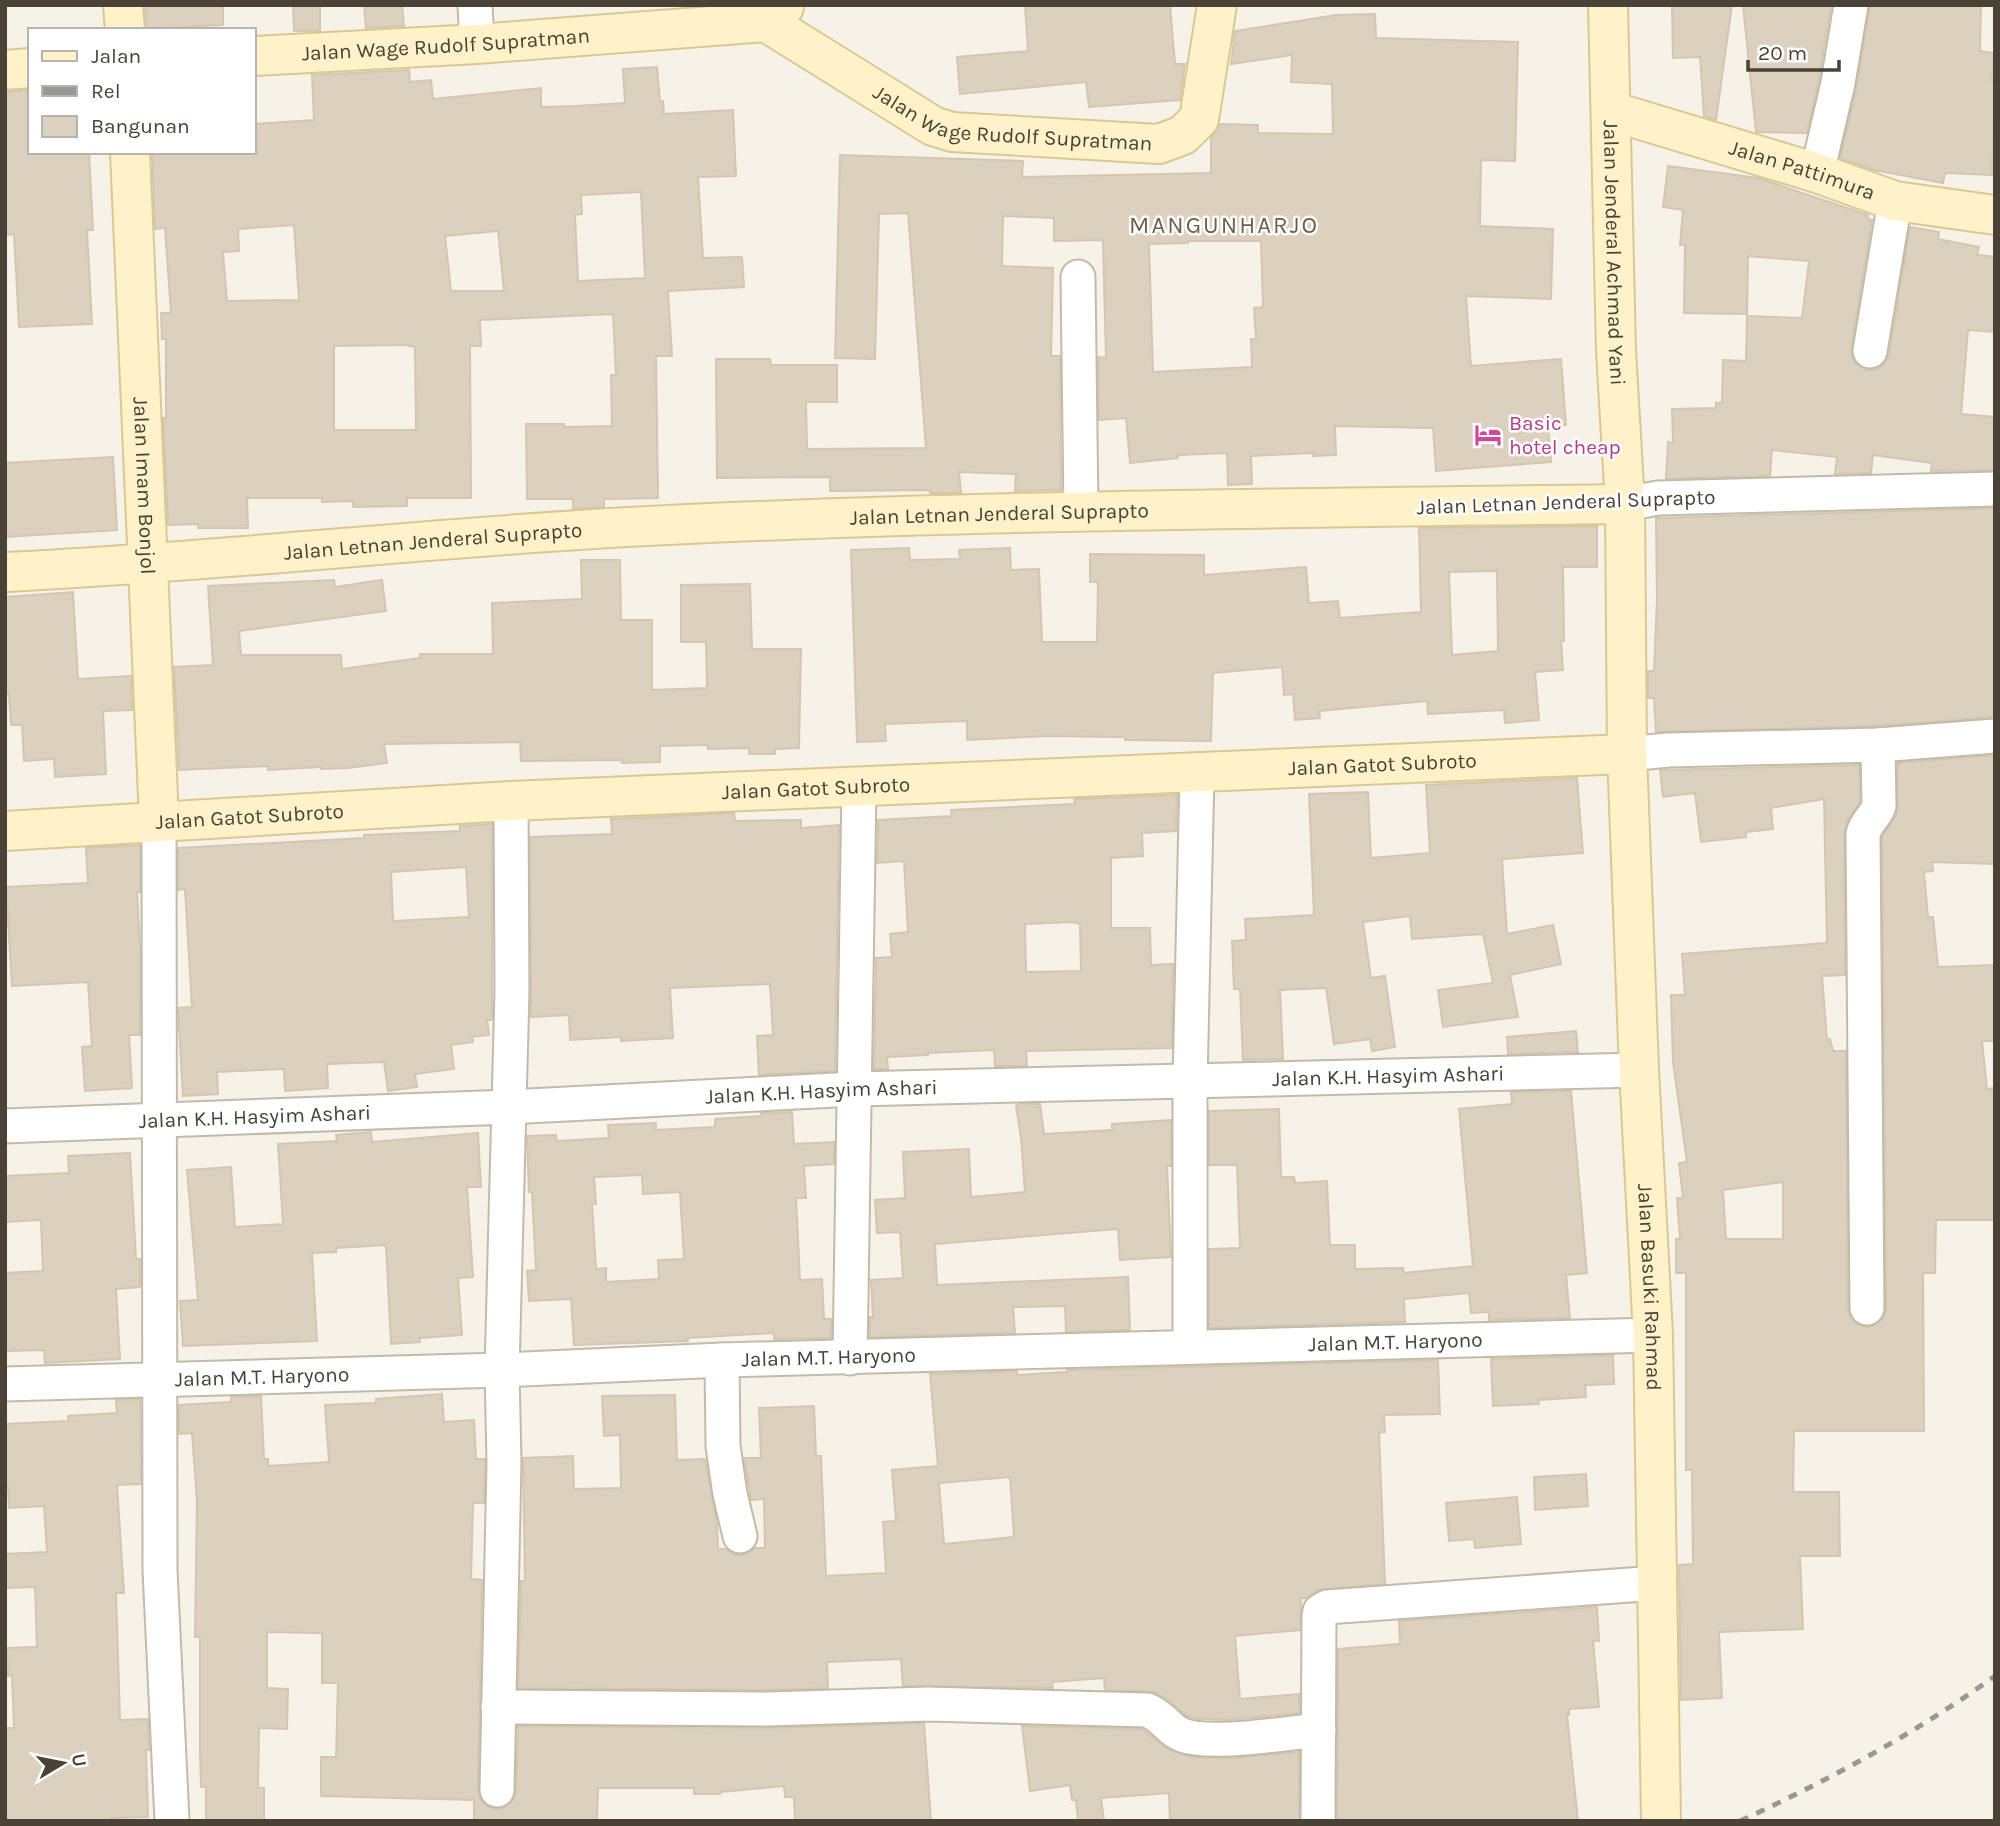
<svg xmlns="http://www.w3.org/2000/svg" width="2000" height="1826" viewBox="0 0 2000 1826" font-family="Karla,sans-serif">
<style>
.building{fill:#dcd1bf;stroke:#d4c6af;stroke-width:2;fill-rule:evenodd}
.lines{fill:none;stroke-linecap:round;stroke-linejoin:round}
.street-casing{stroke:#c3baaa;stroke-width:37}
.secondary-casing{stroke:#dac893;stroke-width:42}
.street{stroke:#fff;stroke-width:33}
.secondary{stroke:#fff2c9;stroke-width:38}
.rail{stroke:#989898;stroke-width:5;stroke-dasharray:9 9;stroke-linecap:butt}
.labels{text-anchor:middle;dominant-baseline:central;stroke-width:5;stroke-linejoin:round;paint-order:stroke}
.street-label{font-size:21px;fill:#4a4236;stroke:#fff}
.hotel-label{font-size:21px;fill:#b23c85;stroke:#fff;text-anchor:start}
.quarter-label{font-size:24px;letter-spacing:2px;fill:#6e614c;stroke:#fff}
</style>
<rect width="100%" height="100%" fill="#f6f2e8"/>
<!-- building -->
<path class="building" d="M145,5H223V25L147,29Z
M293,5H320V31H294Z
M364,5H402L404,26L366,28Z
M1025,5H1170L1175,64H1185L1180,100L1089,107L1086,82L960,94L957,57L1028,51Z
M1672,5H1732L1716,120L1704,116L1700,57L1673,58Z
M1743,5H1831L1819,79L1807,133L1756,132Z
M1870,5H1981L1980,51L1994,53L1992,81H1995L1992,175L1945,173L1943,183L1874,170L1840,158L1857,86Z
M1375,14L1376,38L1518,42L1515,161L1481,160L1480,226L1553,229L1551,299L1466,296L1471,366L1561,359L1566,425L1548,427L1551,462L1436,471L1433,428L1335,426L1336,455L1313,456V453L1251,456L1252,484L1228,485L1227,453L1178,455V458L1130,463L1126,418L1099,420L1098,357L1106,358L1103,240L1054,241V218L1003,216L1002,266L1053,268L1051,356H1060L1061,490L1015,491L1016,474L959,472L961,493H930V490L830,491V477L717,478L716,359H770L771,365H837V402H806L807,449L926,448L908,213L879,214L875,359L835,358L840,155L1023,161L1022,177L1211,173V138L1220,124L1258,125V133L1333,134L1332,84L1291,82L1292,55L1231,64L1235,31L1336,15ZM1188,241H1261L1263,307L1254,308L1256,339H1251L1252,367L1153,372L1149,244L1188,243Z
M657,67L660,102L663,101L664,114L733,110L736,176L698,177L703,258L742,257L744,287L668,291L672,356H656L658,498L604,499V507L573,509V499H527L526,424H564V427L612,426L611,375H616L613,314L480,320L481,346H470L471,498H407V506L353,507V501L322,502V498H247L248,528H198V524L168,525L163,418H166V339H162L161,313H171L165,228L155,229L152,152H254V124L314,120L312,75L409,70L410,82L431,80L433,99L541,88V107L576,106L625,103L623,69ZM641,192L645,278L578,281L575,215L582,214L581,195ZM294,225L299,300L227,301L223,252L239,251L238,229ZM498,231L504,291H451L445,236ZM406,345L415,347L416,430H334V346Z
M30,90V152H89L93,230H87L92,324L19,327L14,234L5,235V92Z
M1668,166L1758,178L1868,215V219L1872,220L1851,349L1852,358L1857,365L1866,370L1877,369L1884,364L1889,355L1910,227L1939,232L1938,239L1979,247L1977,255L1995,257V332L1968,330L1961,414L1995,417V470L1931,471L1932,463L1873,455L1871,473L1835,474L1837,457L1772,450L1770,476L1666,479L1668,442L1673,443L1672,409L1716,408V403H1722L1723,360L1746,361L1747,316L1802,318L1809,261L1748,256L1747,314L1684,313L1685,245H1680L1683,210L1663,207Z
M113,457L117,530L5,537V463Z
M1995,508V717L1877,726L1656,732L1654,698H1648V671H1654L1657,599L1656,518Z
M1597,526V567H1563L1564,641H1561L1563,670L1535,672L1539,720L1505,723L1504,710L1428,714L1427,701L1319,711L1320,718L1295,720L1293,694L1284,695L1282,667L1213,673L1211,741L1125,740V737L1045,736L967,740V721L885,724L886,741L857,742L851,550L909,548L910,560L960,559L959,550L1010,548L1011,570L1039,569L1042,642H1097L1098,582H1090V554L1204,555V575L1306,567L1309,603L1338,601L1340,618L1421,612L1419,528ZM1497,571L1498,651L1452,655L1449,572Z
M581,560H620L621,620H652V690L707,688L706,642H681V585L750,584L752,649H801L799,748L775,749V754H749V748L708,749V745L660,746V762L622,763V760L521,761L520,742L384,744L387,763L348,768L321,769V767L268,770V766L179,770L174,667L213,665L208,586L334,580L335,587L382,580L386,611L239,631L241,655H341L342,669L420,658V654H493L492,603L582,599Z
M73,592L78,679L131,676L132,710L103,711L106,774L55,777L54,759L24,761L22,725H11L9,693L5,694V597Z
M1995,755V864L1932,862L1933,871L1924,872L1928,917H1933L1938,967L1995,965V1041H1982L1987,1089L1995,1088V1220H1936L1935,1273H1923L1924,1431H1794L1793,1492H1839L1840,1556H1800L1803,1629L1719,1632L1722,1698L1681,1700L1679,1565L1693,1564L1692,1470H1686V1273H1676V1239H1680L1677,1198H1683L1679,1163L1687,1162L1673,1062L1671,995H1685L1682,954L1827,943L1824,799L1771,808L1773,829L1746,832V837L1701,842L1695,793L1663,797L1660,770L1859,765L1860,802L1847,821L1844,834L1845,975L1822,976L1827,1040L1830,1039L1833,1051H1846L1848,1309L1850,1317L1857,1324L1868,1327L1877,1324L1883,1318L1886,1308L1882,837L1897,813L1898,763ZM1783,1182V1239H1726L1723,1190Z
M1577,778L1583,853L1502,859L1507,934L1553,925L1561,964L1510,975L1518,1017L1443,1027L1438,990L1493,983L1483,934L1412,939L1410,916L1363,922L1371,978L1385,976L1395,1047L1372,1051L1370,1039L1334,1044L1326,988L1280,990L1283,1059L1243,1060L1240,989H1234L1232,941L1246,940L1245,919L1314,915L1309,794L1368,792L1371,858L1430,853L1426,785Z
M1177,795L1176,831L1142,833L1143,856L1111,858V928H1150L1151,965L1173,964L1172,1048L1026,1051L1027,1066H995L994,1050L928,1053V1055L887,1057L888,1069H874L876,958L892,957L890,934L908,932L904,861L877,863L878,820L952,816L951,810L1075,804L1074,799ZM1072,922L1080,924L1081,971L1026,972L1025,924Z
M734,813L735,821L801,820V828L839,825L835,1071L759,1075L757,1036L773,1035L770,984L670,988L673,1038L621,1041V1037L570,1040L569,1015L531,1017L530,837L612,834L611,819Z
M492,824V1020H487L489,1035L472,1037L473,1042L451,1045L454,1069L415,1074L417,1087L388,1091L384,1062L327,1064L328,1088L285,1091L284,1069L217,1072L218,1094L183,1096L178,1008L192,1007L185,889L178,890V848L364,838V835L460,831V826ZM466,867L469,917L393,921L391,872Z
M140,845V892H137L140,947V1035H129L132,1088L85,1091L82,1047L92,1046L88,982L12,986L6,887L88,883L86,848Z
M1576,1031L1578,1052L1508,1054L1507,1037Z
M1571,1091L1587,1273L1566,1275L1570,1318L1489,1320V1312L1471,1313L1469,1293L1404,1299L1405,1322L1209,1328V1249L1240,1248L1237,1165H1209V1111L1279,1109L1281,1177H1294L1295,1183L1327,1181L1330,1245H1355V1269L1403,1268L1404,1273L1473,1266L1459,1109L1512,1104L1511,1092Z
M1019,1104H1040L1044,1134L1112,1130V1124L1171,1120V1166H1167L1171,1257L1120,1260L1118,1229L935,1244L937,1285L1128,1277L1130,1330L1066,1332L1065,1306L1013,1307L1015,1333L870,1337V1317H873L871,1280L903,1278L900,1232L877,1233L875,1200L905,1198L903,1152L969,1149L971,1197L1025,1192L1021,1138L1016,1106Z
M792,1112L794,1144L834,1142V1164L804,1166L806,1198H796L800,1280L822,1279L824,1319H831V1338L774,1339V1333L687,1338L688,1341L574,1345L571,1299L529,1301L527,1271L536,1270L532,1192H529L527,1136L556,1135L557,1141L609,1138L608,1125L656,1123V1130L715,1127V1119L762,1116L761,1113ZM642,1175L643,1194L680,1192L684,1259L658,1260L659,1279L606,1282V1268L596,1269L592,1204H596L594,1177Z
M371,1132L372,1142L478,1133L481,1187H467L473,1277L458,1278L462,1335L419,1338L420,1342L391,1344L386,1245L336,1248V1252L312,1253L317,1341L183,1346L180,1301L198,1300L187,1170L231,1167L235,1227L283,1224L278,1144L337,1141L336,1135Z
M130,1153L136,1259H140V1287L116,1289L120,1359L45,1363L44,1350L5,1351V1273L43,1271L41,1220L5,1222V1176L69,1173L68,1156Z
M1613,1355L1614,1384L1585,1385L1586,1397L1538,1400L1539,1404L1493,1406L1491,1359Z
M1438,1360L1440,1414L1384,1415L1385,1432L1379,1433L1385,1584L1318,1590L1306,1598H1301L1300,1630L1235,1636L1240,1699L1299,1694V1713L1228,1720L1198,1719L1187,1716L1170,1701L1155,1692L1105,1690L1104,1678L1052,1682L1053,1688L903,1686L901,1659L827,1662L828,1688L769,1690L518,1688L521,1581H525L523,1458L573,1456L574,1489L621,1488L620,1435L604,1436L602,1396L675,1395L677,1460L705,1459L717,1524L718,1549H726L735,1555H744L755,1548H765L764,1499L751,1500L744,1458H761L759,1408L814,1406L816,1456H821L826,1576L886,1573L883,1522L896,1521L892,1470L938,1466L930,1374L1017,1371V1375L1067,1372V1370ZM1010,1477L1014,1537L944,1544L939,1483Z
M442,1394L444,1422L474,1420L476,1459H485L484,1503H473L471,1579L482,1580L478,1790L480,1799L486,1806L496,1809L506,1807L514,1799L516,1790L518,1726L770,1728L924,1723L931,1821H795L794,1797H785L784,1786L720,1792V1794H694V1788H598L597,1821H474V1800L321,1796V1757H336L338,1683H322V1633L267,1632V1688L288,1689L287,1729L259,1728L258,1788H264V1821H206V1787H201L200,1751V1637H195L197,1501L192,1433L179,1434V1405L231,1402V1397L261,1396L264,1459H268V1466L329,1462L325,1405L376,1403V1399Z
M140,1399L141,1484L117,1485L124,1593H116L120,1720L148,1719L149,1750H146L148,1817L110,1818V1821H5V1728H14L12,1675L8,1676L7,1648L37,1647L35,1587L5,1588V1554L47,1552L44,1506L9,1508L8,1485H5V1424L68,1421V1416L117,1413L116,1400Z
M1586,1474L1588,1506L1535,1510L1534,1477Z
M1517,1497L1521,1544L1475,1548L1474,1539L1449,1541L1446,1503Z
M1597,1607L1599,1641H1593L1599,1707L1569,1709V1715H1567L1578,1821H1337L1338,1649L1400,1644L1399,1621Z
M1022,1726L1142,1729L1169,1750L1193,1757L1230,1758L1299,1752V1821H1170L1169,1793L1101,1798L1104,1821H1078L1076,1800H1072L1070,1785L1030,1791Z"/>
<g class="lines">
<!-- street casing -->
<g class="street-casing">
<g id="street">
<path d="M475,5L477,44"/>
<path d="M1817,173L1838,83L1851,5"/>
<path d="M1078,277L1081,511"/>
<path d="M1870,351L1895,201"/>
<path d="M1625,504L1658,498L1995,489"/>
<path d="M1627,754L1668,750L1878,745L1995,736"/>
<path d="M159,821L160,1570L172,1821"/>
<path id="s1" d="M5,1126L509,1107L855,1089L1639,1070"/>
<path d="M1867,1308L1863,834C1866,822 1875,817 1879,806L1878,745"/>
<path d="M1190,1346V1082L1197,773"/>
<path d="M850,1358L859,788"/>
<path d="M722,1360L723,1446L730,1494L740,1536"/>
<path id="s2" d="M5,1384L502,1370L722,1360L1653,1335"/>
<path d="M498,1707L769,1709L928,1704L1147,1710C1163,1716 1169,1730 1182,1735C1211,1746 1285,1733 1319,1730"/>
<path d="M497,1790L504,1463L502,1370L512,991L511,801"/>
<path d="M1318,1821L1319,1616L1320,1611L1327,1607L1657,1583"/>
</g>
</g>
<!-- secondary casing -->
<g class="secondary-casing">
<g id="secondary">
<path d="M123,5L125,30"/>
<path id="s3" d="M1608,5L1616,351L1625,504L1627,754L1639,1070L1653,1335L1661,1821"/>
<path id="s4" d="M766,22L933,126L952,132L1159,144L1183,135L1199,119L1217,5"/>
<path id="s5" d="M254,56L477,44L766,22L784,7"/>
<path d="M5,70L30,68"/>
<path id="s6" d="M1611,111L1817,173L1895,201L1995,215"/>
<path id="s7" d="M130,152L159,821"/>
<path id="s8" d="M5,572C233,561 460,534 688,524C1000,510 1312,508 1625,504"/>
<path id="s9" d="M5,831L511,801L1627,754"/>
</g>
</g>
<!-- street -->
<use href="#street" class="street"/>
<!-- secondary -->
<use href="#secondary" class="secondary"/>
<!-- rail -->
<path class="rail" d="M1740,1821C1829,1780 1916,1733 1995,1676"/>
</g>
<!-- icons -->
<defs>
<g id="hotel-bare" transform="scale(2.1)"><path d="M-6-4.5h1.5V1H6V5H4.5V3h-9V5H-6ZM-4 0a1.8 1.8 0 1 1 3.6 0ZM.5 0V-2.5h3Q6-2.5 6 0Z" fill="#d1479c" stroke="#fff" stroke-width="2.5" paint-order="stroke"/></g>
</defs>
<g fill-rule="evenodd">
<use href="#hotel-bare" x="1488" y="435"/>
</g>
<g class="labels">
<!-- street labels -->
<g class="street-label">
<text stroke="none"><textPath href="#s5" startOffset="192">Jalan Wage Rudolf Supratman</textPath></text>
<text stroke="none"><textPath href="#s4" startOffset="273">Jalan Wage Rudolf Supratman</textPath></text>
<text stroke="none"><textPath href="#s6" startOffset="200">Jalan Pattimura</textPath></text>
<text stroke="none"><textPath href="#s3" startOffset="248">Jalan Jenderal Achmad Yani</textPath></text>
<text stroke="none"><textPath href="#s7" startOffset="334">Jalan Imam Bonjol</textPath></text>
<text transform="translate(1566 502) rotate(-2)">Jalan Letnan Jenderal Suprapto</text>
<text stroke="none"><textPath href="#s8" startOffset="996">Jalan Letnan Jenderal Suprapto</textPath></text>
<text stroke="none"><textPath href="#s8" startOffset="429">Jalan Letnan Jenderal Suprapto</textPath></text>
<text stroke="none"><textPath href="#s9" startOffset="1379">Jalan Gatot Subroto</textPath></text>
<text stroke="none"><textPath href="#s9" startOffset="812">Jalan Gatot Subroto</textPath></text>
<text stroke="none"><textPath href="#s9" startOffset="245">Jalan Gatot Subroto</textPath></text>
<text stroke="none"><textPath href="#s1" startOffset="1384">Jalan K.H. Hasyim Ashari</textPath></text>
<text stroke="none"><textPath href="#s1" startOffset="817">Jalan K.H. Hasyim Ashari</textPath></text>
<text stroke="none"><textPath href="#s1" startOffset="250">Jalan K.H. Hasyim Ashari</textPath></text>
<text stroke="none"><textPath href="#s3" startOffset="1283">Jalan Basuki Rahmad</textPath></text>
<text stroke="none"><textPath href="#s2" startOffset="1391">Jalan M.T. Haryono</textPath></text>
<text stroke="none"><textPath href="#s2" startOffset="824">Jalan M.T. Haryono</textPath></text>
<text stroke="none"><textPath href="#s2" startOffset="257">Jalan M.T. Haryono</textPath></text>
</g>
<!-- hotel labels -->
<g class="hotel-label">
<text x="1509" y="423">Basic<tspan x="1509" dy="24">hotel cheap</tspan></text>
</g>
<!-- quarter labels -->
<g class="quarter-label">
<text x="1224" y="225">MANGUNHARJO</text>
</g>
</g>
<!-- border -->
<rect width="2000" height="1826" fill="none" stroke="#4a4236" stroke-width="14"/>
<!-- legend -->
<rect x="28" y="28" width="228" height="126" fill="#ffffff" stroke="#b7b3af" stroke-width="2"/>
<rect x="42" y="51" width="35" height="10" fill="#fff2c9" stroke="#b7b3af" stroke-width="2"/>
<text x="91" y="63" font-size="21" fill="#4a4236">Jalan</text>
<rect x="42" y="86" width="35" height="10" fill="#989898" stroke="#b7b3af" stroke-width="2"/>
<text x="91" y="98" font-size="21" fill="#4a4236">Rel</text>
<rect x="42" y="116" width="35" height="21" fill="#dcd1bf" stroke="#b7b3af" stroke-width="2"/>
<text x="91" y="133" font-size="21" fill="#4a4236">Bangunan</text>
<!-- north arrow -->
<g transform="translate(63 1763) rotate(80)" stroke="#ffffff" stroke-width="5" paint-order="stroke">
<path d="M0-5L12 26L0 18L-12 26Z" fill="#4a4236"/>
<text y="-10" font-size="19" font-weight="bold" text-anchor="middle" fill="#4a4236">U</text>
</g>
<!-- scale -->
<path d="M1748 60v10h91v-10" fill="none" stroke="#4a4236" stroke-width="3.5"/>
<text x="1758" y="60" font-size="21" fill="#4a4236" stroke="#ffffff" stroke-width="5" paint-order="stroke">20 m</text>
</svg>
